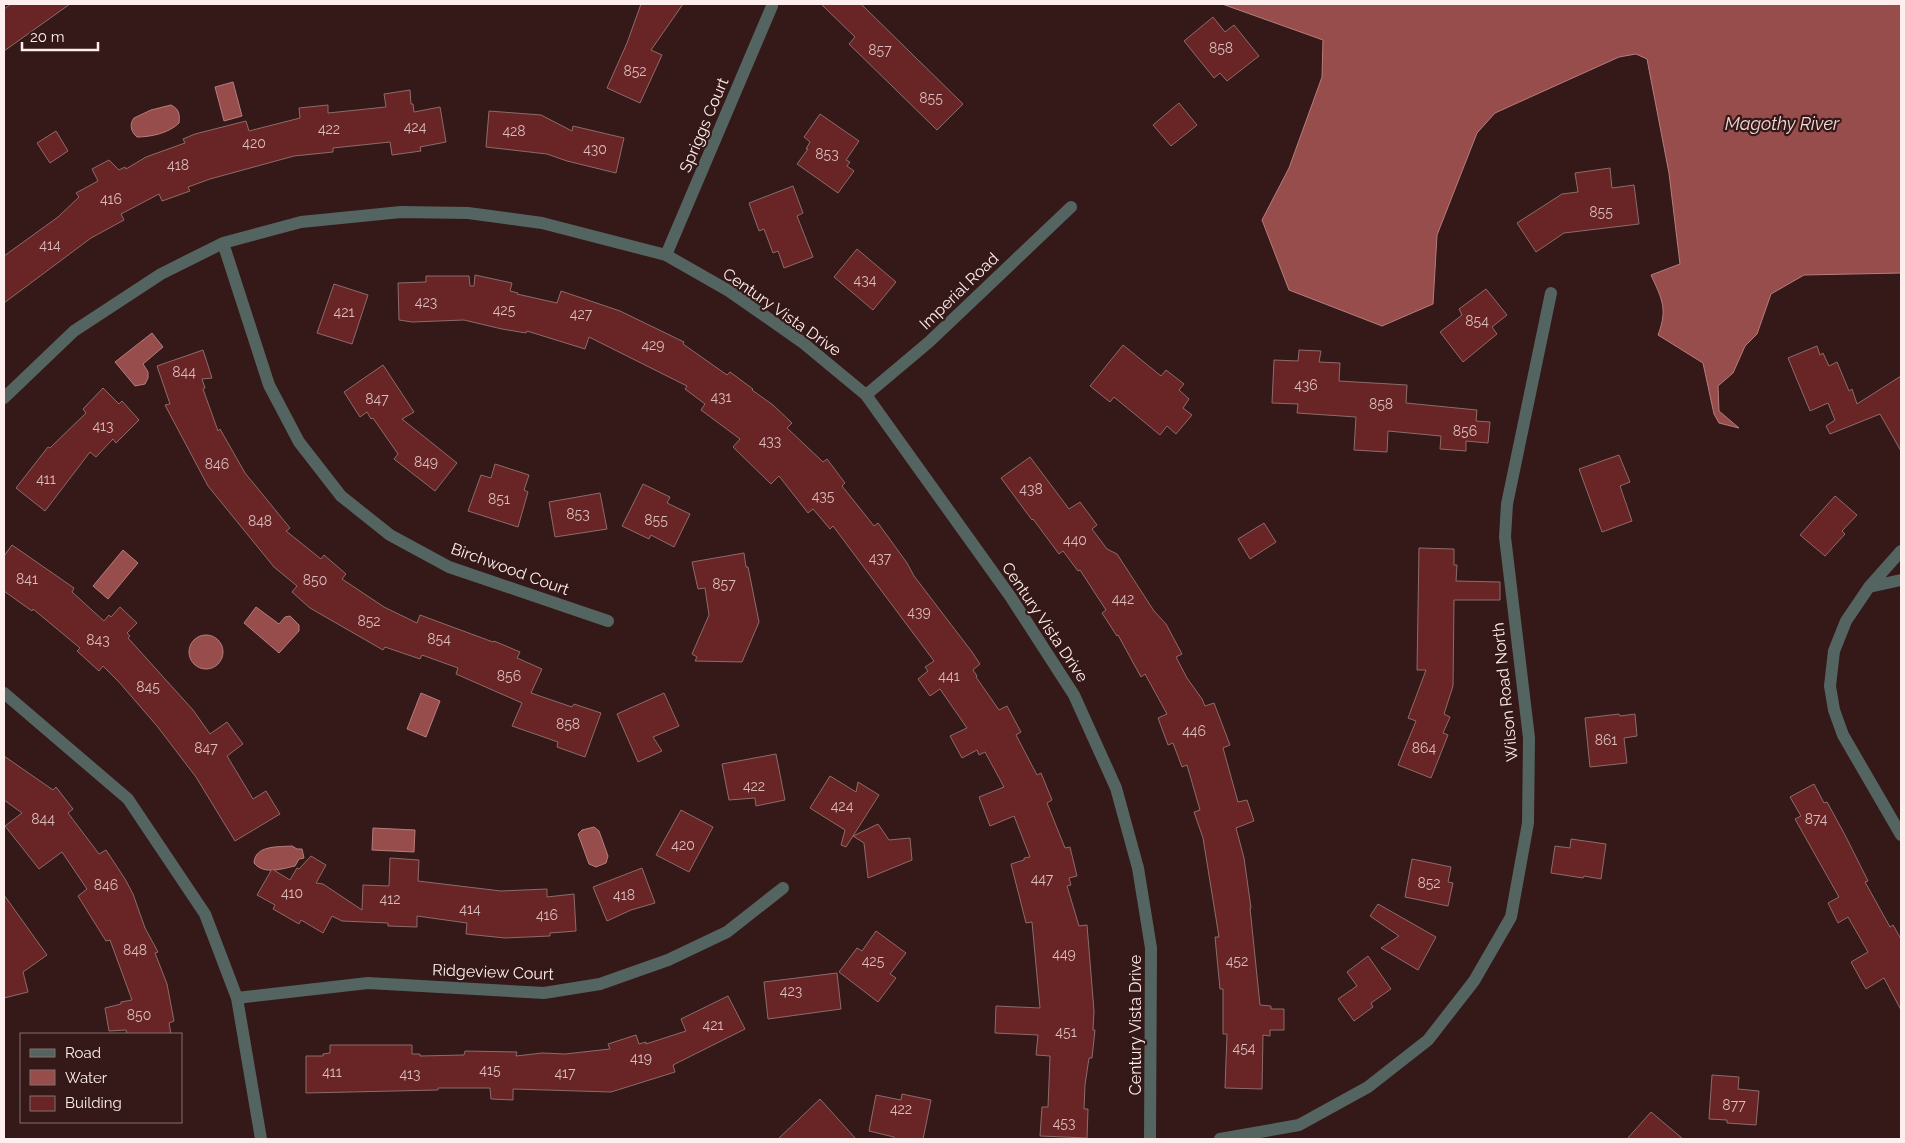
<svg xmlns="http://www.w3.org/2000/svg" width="1905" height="1143" viewBox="0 0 1905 1143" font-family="Raleway,sans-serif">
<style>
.water{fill:#974d4c;stroke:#b67d7c}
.building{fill:#692526;stroke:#8d6b69}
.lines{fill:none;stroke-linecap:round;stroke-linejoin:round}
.minor{stroke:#546460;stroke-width:12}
.labels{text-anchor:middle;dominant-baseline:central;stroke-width:4.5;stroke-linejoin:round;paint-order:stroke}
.number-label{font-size:14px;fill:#d9bcbb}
.street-label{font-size:16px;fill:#feeeed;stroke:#341918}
.water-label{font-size:18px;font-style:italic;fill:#f2dbd9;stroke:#341918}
</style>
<rect width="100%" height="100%" fill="#341918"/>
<!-- water -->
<path class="water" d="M1222,4H1901V273L1804,275L1771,294L1757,334L1745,346L1733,373L1718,386L1719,411L1739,428L1719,423L1714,414L1703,363L1658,335C1668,309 1662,299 1651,275L1680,264L1669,173L1647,59L1636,54L1619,57L1495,113L1477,133L1437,235L1433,304L1382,326L1289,290L1262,220L1289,168L1322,77L1323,40Z
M233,82L242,116L224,121L215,87Z
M171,105C179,109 180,114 179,123C169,133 151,137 137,137C131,132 129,124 134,118L151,110Z
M152,333L163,347L143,364L148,372V378L145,384L135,386L115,362Z
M123,550L138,563L108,599L93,586Z
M256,607L279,624L285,617L290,616L299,625V631L279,653L244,623Z
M189 652a17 17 0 1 1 34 0a17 17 0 1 1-34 0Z
M421,693L440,701L426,737L407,729Z
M594,827L599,831L608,856L606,863L596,867L589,864L578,834L582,830Z
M373,828L415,830L414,852L372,850Z
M292,846L297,849H302L304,858L299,859L295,866C281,869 264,875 254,863C255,845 278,847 292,846Z"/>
<!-- building -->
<path class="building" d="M11,4H70L4,51V9Z
M641,4H683L651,50L662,55L640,103L607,88L627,43Z
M821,4H861L963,104L937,130L849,44L855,37Z
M1213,17L1225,32L1234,25L1259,56L1227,81L1220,73L1214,78L1184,41Z
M410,90L411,104H413L414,112L440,107L446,142L420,147L421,151L392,155L390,142L333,148V152L294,156L210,179L188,187L190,191L162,201L159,194L121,214L124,220L91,238L4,303V256L58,217L79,197L76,193L98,181L92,169L109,160L119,170L125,167L126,169L146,157L185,143L183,139L195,134L246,121L249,131L300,118L299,108L328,105V113L386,107L384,94Z
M1179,103L1197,125L1171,146L1153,125Z
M489,111L541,115L572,131L573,126L624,138L616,173L567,161L547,154L486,147Z
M820,114L859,141L846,160L850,162L847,166L854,171L838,193L797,164L808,149H806L810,142L804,137Z
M56,131L68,151L50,163L37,143Z
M1610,168L1612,188L1634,185L1639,224L1564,233L1536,252L1517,223L1562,194L1578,192L1575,173Z
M793,186L803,213L797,216L813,257L784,268L778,251L773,253L764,229L759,231L749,203Z
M857,249L896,282L873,310L834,277Z
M475,275L512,283L510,291L518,293L517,294L557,303L561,291L620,311L684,342L683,344L727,375L730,372L753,389L752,390L773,405L792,423L787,428L823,462L827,459L845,483L842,486L874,526L878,523L907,563L914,576L972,652L980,664L973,670L977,676L976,677L999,710L1007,706L1021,732L1016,735L1037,775L1041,773L1052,800L1047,803L1065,848L1070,847L1077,876L1069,878L1071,885L1067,886L1079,926L1087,925L1094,1011L1093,1030H1095L1092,1058H1089L1085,1085L1084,1109H1088L1087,1138L1040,1136L1042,1107H1048L1050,1056L1036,1055L1038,1035L995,1033L996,1006L1040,1008L1032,922L1026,923L1011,864L1024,860V858L1030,857L1014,816L990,826L979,797L1004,787L985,752L979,755L977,750L962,758L950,736L967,728L940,689L930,696L918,679L928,671L925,667L934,661L833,526L830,529L813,509L808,513L779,476L771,484L733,447L740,439L701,410L705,404L685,389L687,386L589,337L585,349L527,331L526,333L502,329L464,320L412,322L399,320L398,283L426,282V276H469L470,286H474Z
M334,284L368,295L352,344L317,333Z
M1486,289L1507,315L1492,327L1497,334L1463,362L1440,332L1462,315L1459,309Z
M1123,345L1161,376L1166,370L1184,384L1179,390L1189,399L1183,408L1192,415L1176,434L1167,426L1160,435L1114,397L1110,402L1090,386Z
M1817,346L1820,355L1823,353L1829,366L1837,362L1849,391L1852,389L1857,404L1901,376V451L1880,414L1830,434L1826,426L1835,420L1828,403L1810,411L1788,358Z
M203,350L212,378L202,379L205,388L203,389L218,431L220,429L245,473L290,528L286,531L321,559L324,555L346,574L342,579L384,607L417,623L420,615L493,642L494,641L520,652L517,658L542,669L531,693L572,707L574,704L601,713L585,757L557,747L558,742L512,726L522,703L456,674L458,668L422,655L420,659L385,647L383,650L310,608L292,592L297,586L274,567L208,486L165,405L170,404L157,366Z
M1299,350L1321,351L1319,362L1340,363L1339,381L1407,385L1406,403L1477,410L1476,421L1490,422L1488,443L1466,441V451L1440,449L1441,436L1388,431L1387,452L1354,450L1356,417L1297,413L1298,404L1272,403L1274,360L1298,361Z
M383,365L414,412L402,419L457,463L435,491L394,459L398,454L373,418L371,419L367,412L360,417L344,392Z
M103,388L119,404L122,401L139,420L116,443L113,439L96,457L90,452L45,511L16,488L48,447L50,448L86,413L83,409Z
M1619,455L1630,482L1620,486L1632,521L1602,532L1579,469Z
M1030,457L1069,509L1080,502L1097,525L1092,529L1107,549L1117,554L1154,611L1166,624L1182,654L1176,657L1187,678L1202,699L1205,706L1214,703L1230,745L1223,748L1238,802L1247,800L1254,821L1236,828L1244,858L1251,908H1250L1260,1005L1271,1006V1009H1284V1030H1270V1036L1263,1035L1262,1089L1225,1088L1227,1034H1223V989H1220L1215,937H1219L1203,838L1194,812L1200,810L1187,765L1182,767L1173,743L1168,745L1158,718L1167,714L1145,674L1141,677L1118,635L1117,636L1102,613L1106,610L1080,570L1078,571L1063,551L1059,554L1033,519L1032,520L1001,478Z
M495,464L529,475L524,490L528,492L518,527L468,511L481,475L491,478Z
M643,484L670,497L667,503L690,514L674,547L651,535L649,539L622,526Z
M600,493L607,529L555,537L549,502Z
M1835,496L1857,515L1842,531L1845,534L1825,556L1800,535Z
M1264,523L1276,542L1250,559L1238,539Z
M12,545L74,588L72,592L104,621L109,615L111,617L120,607L137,623L127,633L130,636L128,638L193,710L210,734L227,722L243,744L227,756L253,799L266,791L280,814L235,841L196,777L157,726L119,682L103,666L99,671L77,651L80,648L33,609L32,611L4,591V556Z
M1419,548L1454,549V565H1457L1456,581L1500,582V600H1454L1453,686L1444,714L1450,717L1443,733L1448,735L1431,778L1398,765L1416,721L1408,718L1426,670H1417Z
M744,553L746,567H748L759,622L742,662L695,661L697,657L692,654L709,615L705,588L698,589L692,562Z
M664,693L679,726L653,737L662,751L638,762L617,714Z
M1619,714L1620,716L1635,714L1637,736L1624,738L1627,763L1590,767L1585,718Z
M776,754L785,800L756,806L755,798L729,800L722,764Z
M4,756L53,790L56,787L73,809L68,813L99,854L106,850L125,879L133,894L145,928L158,952L155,953L167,984L174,1021L169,1023L171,1034H127L126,1030L109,1031L105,1008L121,1004V1002L132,1000L110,940L106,941L78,896L87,889L62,852L39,869L5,826L22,813L4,800Z
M830,776L856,792L858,782L879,795L846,847L841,845L845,830L810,808Z
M1814,784L1824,803L1827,802L1845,835L1868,881L1865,882L1890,927L1893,925L1901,939V1010L1884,978L1866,989L1851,962L1868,952L1848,917L1838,923L1828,903L1839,897L1795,819L1801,816L1790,797Z
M681,810L713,827L689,872L656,855Z
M878,824L889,840L910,838L912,860L868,878L864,843L853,836Z
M1571,839L1606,844L1601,879L1584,876L1583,878L1551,873L1555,846L1570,848Z
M311,856L326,865L316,883L323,884L362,910L363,885L389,886L390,858L419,860L418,881L501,891L547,889V897L574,894L576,931L550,933V936L505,938L466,934L467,923L417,916V927L388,926V923L342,921L332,916L323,933L301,920L299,924L273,909L275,905L257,895L272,869L290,880L297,868L299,869Z
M1412,859L1451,867L1448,882L1453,883L1448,906L1405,897Z
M642,868L655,903L631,910L607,921L593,887Z
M4,895L47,955L23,972L28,992L4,998Z
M1378,904L1436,937L1418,970L1381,948L1399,936L1370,916Z
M876,931L906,953L890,974L896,978L878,1002L839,972L857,948L862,951Z
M1368,956L1391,989L1371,1003L1373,1007L1354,1021L1338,999L1357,986L1347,972Z
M837,973L841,1009L768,1019L764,982Z
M728,996L745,1029L673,1065L675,1072L611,1092L513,1089V1100L491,1099L490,1088H438V1090L306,1093V1056H323V1054L330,1053V1045H412V1054H420V1056L464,1055L465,1051L517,1052L516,1056L542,1053L565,1054L610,1049L608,1044L636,1035L639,1044L646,1042V1044L686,1031L681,1019Z
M1712,1075L1739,1077L1738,1089L1759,1091L1756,1125L1727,1123V1120L1709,1119Z
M902,1094L931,1100L923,1139H894V1137L869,1131L876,1095L901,1100Z
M820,1099L856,1139H778Z
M1651,1112L1683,1139H1627Z"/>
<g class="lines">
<!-- minor -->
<path class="minor" d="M223,243L269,385L299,442L341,496L390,535L449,567L608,621
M666,255L772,6
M866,395L929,342L1071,207
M4,398L74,331L161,274L223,243L301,222L401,212L468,213L542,223L666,255L729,291L802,342L866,395L1010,596L1074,695L1116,788L1138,868L1151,948L1150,1139
M1901,551L1869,587L1846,621L1834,651L1830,686L1834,710L1843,735L1901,835
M1869,587L1901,580
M4,693L128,799L205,914L237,998L261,1139
M237,998L368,983L544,993L600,984L668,960L727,932L783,888
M1220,1139L1299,1125L1368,1087L1428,1040L1474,981L1511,917L1528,823L1529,738L1505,537L1507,504L1551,293"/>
</g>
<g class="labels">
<!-- number labels -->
<g class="number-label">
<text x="1221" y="48">858</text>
<text x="880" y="50">857</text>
<text x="635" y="71">852</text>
<text x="931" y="98">855</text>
<text x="415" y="127">424</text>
<text x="329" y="129">422</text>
<text x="514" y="131">428</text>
<text x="254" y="143">420</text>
<text x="595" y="149">430</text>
<text x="827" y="154">853</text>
<text x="178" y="165">418</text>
<text x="111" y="199">416</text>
<text x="1601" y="212">855</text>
<text x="50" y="245">414</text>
<text x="865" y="280">434</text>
<text x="426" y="302">423</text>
<text x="504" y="310">425</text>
<text x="344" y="312">421</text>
<text x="581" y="314">427</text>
<text x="1477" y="321">854</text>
<text x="653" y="345">429</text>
<text x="184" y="372">844</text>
<text x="1306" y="385">436</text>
<text x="721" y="397">431</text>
<text x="377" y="399">847</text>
<text x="1381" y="404">858</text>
<text x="103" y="426">413</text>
<text x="1465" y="431">856</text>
<text x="770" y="441">433</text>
<text x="426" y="462">849</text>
<text x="217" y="464">846</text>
<text x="46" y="479">411</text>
<text x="1031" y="489">438</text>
<text x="823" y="496">435</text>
<text x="499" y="499">851</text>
<text x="578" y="514">853</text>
<text x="656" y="520">855</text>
<text x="260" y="521">848</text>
<text x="1075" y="540">440</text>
<text x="880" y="558">437</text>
<text x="27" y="579">841</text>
<text x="315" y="580">850</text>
<text x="724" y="584">857</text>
<text x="1123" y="599">442</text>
<text x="919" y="612">439</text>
<text x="369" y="621">852</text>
<text x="439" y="639">854</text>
<text x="98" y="640">843</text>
<text x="509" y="676">856</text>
<text x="949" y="676">441</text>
<text x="148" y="687">845</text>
<text x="568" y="724">858</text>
<text x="1194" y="731">446</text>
<text x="1606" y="740">861</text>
<text x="206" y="748">847</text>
<text x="1424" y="748">864</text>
<text x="754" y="786">422</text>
<text x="842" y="806">424</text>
<text x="43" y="819">844</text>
<text x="1816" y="819">874</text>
<text x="683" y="845">420</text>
<text x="1042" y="879">447</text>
<text x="1429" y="883">852</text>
<text x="106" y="885">846</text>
<text x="292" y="893">410</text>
<text x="624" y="895">418</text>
<text x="390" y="899">412</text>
<text x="470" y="909">414</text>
<text x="547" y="915">416</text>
<text x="135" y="950">848</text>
<text x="1064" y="954">449</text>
<text x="873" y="961">425</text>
<text x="1237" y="961">452</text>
<text x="791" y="991">423</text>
<text x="139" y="1015">850</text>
<text x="713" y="1025">421</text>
<text x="1066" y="1032">451</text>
<text x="1244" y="1048">454</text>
<text x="641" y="1058">419</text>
<text x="490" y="1070">415</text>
<text x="332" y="1072">411</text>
<text x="565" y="1073">417</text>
<text x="410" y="1074">413</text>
<text x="1734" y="1105">877</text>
<text x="901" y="1109">422</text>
<text x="1064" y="1123">453</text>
</g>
<!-- street labels -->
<g class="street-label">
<text transform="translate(704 125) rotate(-67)">Spriggs Court</text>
<text transform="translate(959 291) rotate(-44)">Imperial Road</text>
<text transform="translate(782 312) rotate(35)">Century Vista Drive</text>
<text transform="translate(510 569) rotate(20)">Birchwood Court</text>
<text transform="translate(1045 622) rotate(56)">Century Vista Drive</text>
<text transform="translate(1505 692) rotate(-96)">Wilson Road North</text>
<text transform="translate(493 972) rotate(2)">Ridgeview Court</text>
<text transform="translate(1135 1025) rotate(-90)">Century Vista Drive</text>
</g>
<!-- water labels -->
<g class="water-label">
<text x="1782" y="123">Magothy River</text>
</g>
</g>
<!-- border -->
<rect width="1905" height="1143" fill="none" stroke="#feeeed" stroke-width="10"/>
<!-- legend -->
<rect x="20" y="1033" width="162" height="90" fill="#341918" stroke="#856e6d"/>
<rect x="30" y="1049" width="25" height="8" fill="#546460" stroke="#856e6d"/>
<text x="65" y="1058" font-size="15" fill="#feeeed">Road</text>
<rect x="30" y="1070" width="25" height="15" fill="#974d4c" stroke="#856e6d"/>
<text x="65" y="1083" font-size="15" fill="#feeeed">Water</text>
<rect x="30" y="1096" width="25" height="15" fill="#692526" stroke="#856e6d"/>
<text x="65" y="1108" font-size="15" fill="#feeeed">Building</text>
<!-- scale -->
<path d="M22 42v8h76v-8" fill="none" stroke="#feeeed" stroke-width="2.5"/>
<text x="30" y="42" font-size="15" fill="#feeeed" stroke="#341918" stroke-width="4" paint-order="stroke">20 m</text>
</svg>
